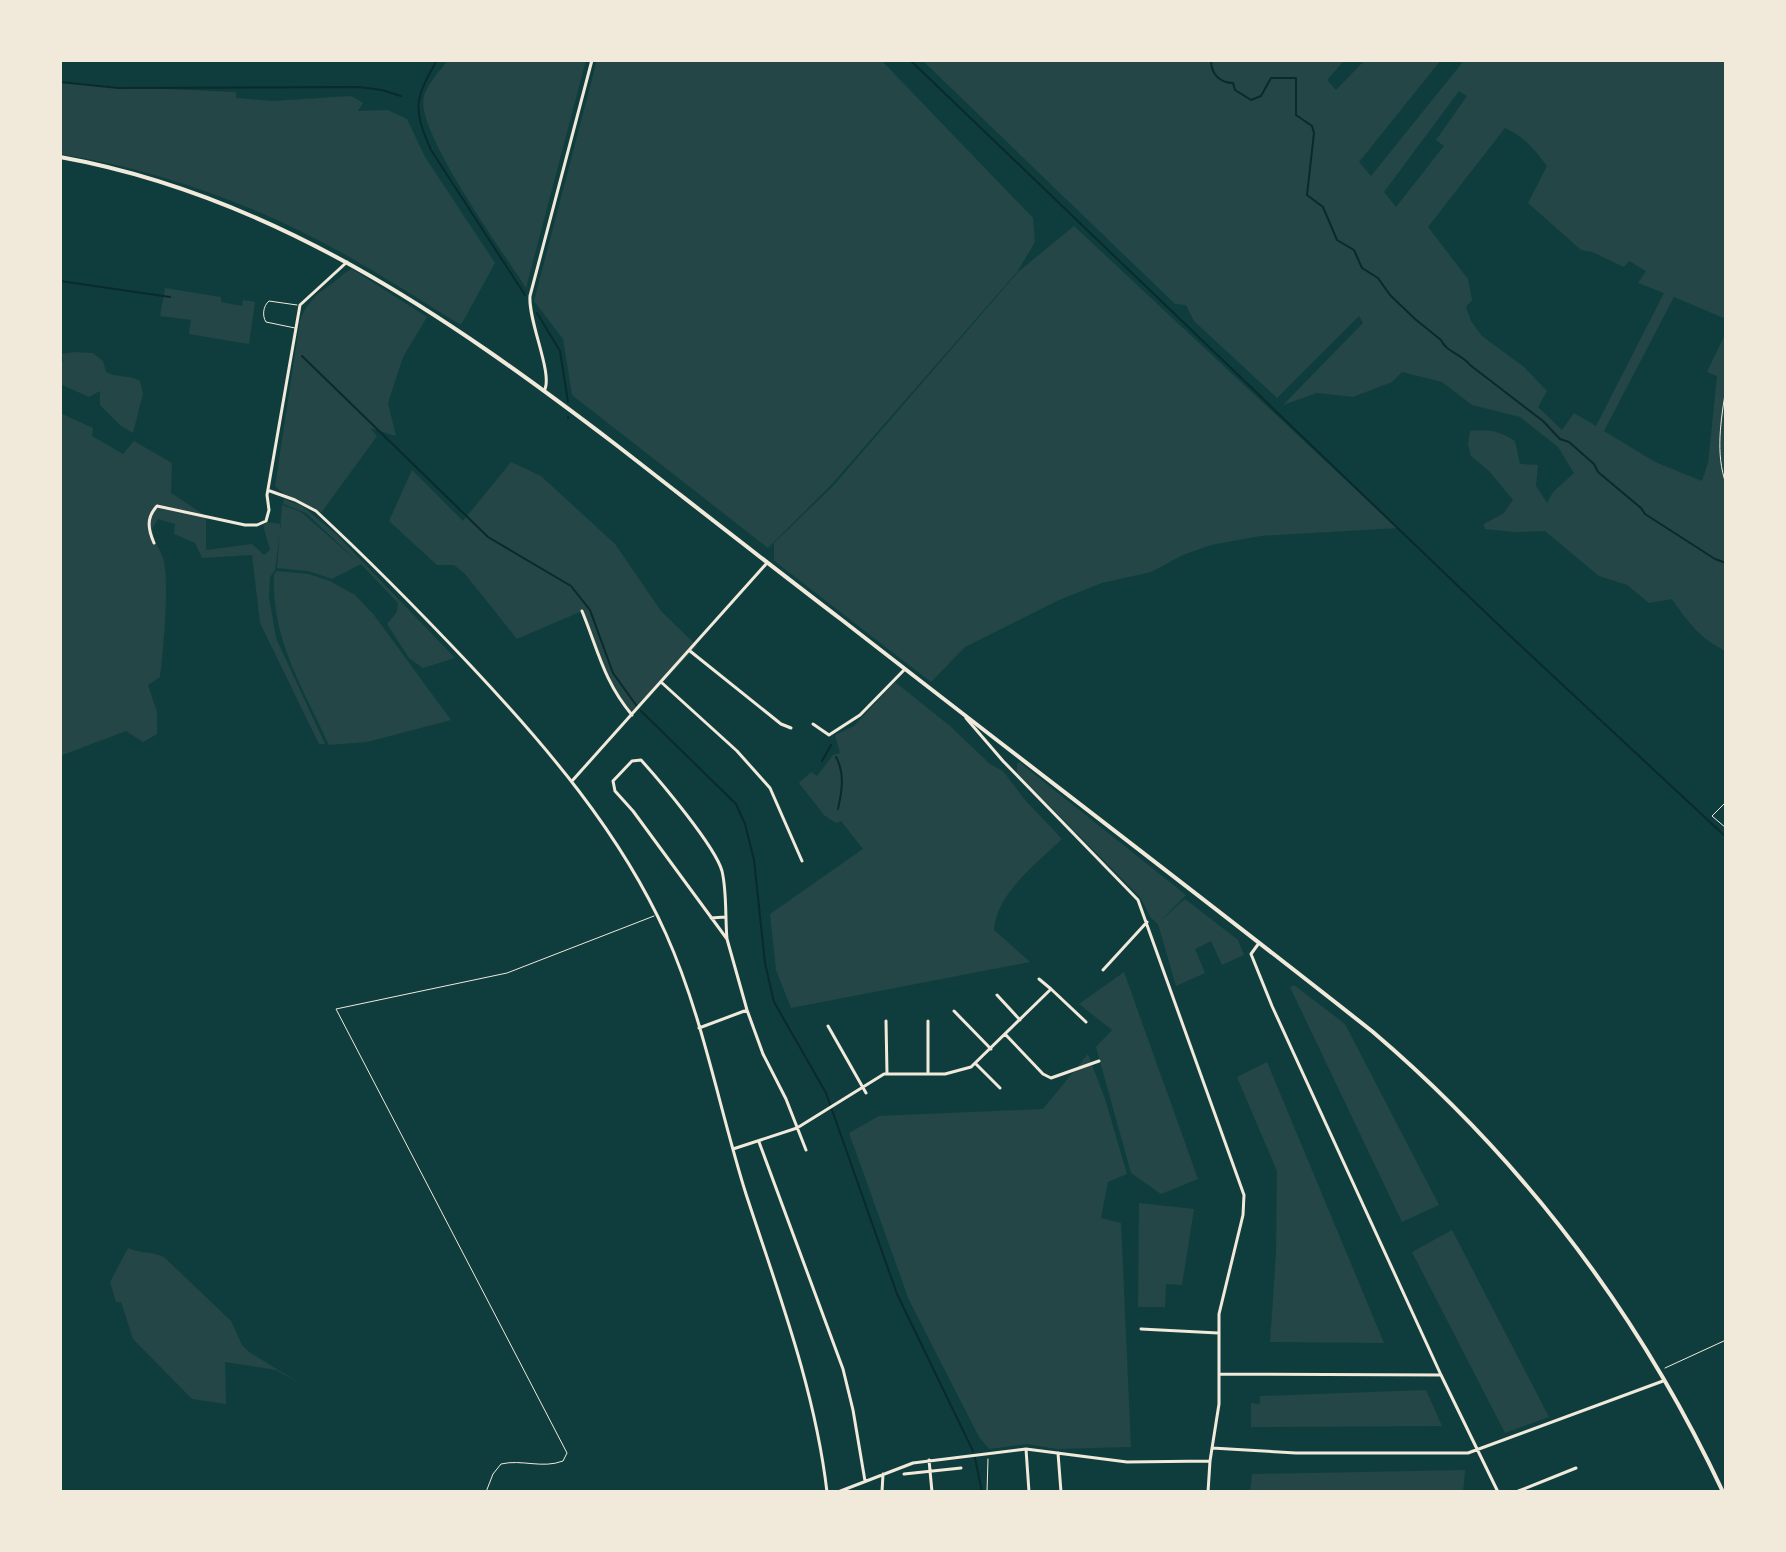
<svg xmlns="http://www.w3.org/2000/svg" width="1786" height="1552" viewBox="0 0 1786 1552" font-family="Manrope,sans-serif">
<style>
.green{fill:#244646;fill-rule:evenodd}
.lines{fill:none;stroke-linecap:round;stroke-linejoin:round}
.stream{stroke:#0a2a2b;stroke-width:2}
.path{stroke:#f1e9da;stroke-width:1}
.service{stroke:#f1e9da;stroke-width:1}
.minor{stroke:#f1e9da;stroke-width:3}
.secondary{stroke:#f1e9da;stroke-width:4}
</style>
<rect width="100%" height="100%" fill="#0f3d3e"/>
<!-- green -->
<path class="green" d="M448,60H586L526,288C505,254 414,130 424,96C427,84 441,70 448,60Z
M597,60H881L1033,218L1035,242L1017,272L832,484L768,548L572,395L563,339L534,301Z
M922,60H1345L1327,80L1336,90L1365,60H1441L1359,162L1371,176L1462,63L1460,60H1726V319L1674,297L1604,431L1655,462L1702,481L1708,463L1717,376L1707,372L1726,332V651C1700,639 1688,622 1672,599L1649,603L1627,585L1599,576L1545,531L1515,532L1485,529L1484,524L1504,513L1513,500L1489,471L1471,456L1468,444L1470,431C1488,429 1500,431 1515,441L1520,464L1538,465L1536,486L1547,503L1553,492L1574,473L1558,447L1520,417L1472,405L1442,382L1402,372L1392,382L1353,397L1317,393L1283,405L1363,323L1359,316L1277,398L1194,321L1186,305L1175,304ZM1459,91L1467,96L1436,140L1444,146L1396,207L1384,192ZM1505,128C1525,137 1534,149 1547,166L1528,203L1581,250L1592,252L1624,267L1629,261L1646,271L1638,283L1664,293L1596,426L1574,413L1562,430L1538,407L1547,391L1524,367L1482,336L1471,321L1466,307L1472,300L1468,279L1428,227Z
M60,81L119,87L236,92V98L272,101L351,96L363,103L358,111L388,110L407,119L425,157L495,263L461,325C412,295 365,264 314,238C234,197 148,168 60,154Z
M1074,226L1397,528L1260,536L1211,545L1183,555L1151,572L1102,583L1059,600L965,647L931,682L777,563L774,560V543L834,485L1018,272Z
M352,269L427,317L403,357L388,403L396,436L370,428L377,436L321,513C307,502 286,499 275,486L300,321C306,304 315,295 330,285C338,280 342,273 352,269Z
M165,288L221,297V302L242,306L243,300L255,302L249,344L189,334L191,320L160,316Z
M74,352L93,353L103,361L106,372C116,378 128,374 140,381L143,394L133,433L121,426L100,405V391L89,397L60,384V367L63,361L62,354Z
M60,413L93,428L92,436L123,454L134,441L172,463L171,493L206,516V550L252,544L264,555L270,550L263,525L268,522L281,524L275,570L270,577L269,597L276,638L325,744H319L260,623L252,555L202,558L195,543L174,534L175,524L158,519L152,529C154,541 159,548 163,558C170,579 163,653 160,677L148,685L157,712V734L143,742L126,731L60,756Z
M511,462L541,476L615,544L661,611L697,646L632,715C605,684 595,649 582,611L517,639L465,574L454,565H437L389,521L412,470L463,521Z
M284,499L302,506L336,534L455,658L423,668L409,658L387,624L397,612L398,603L361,564L332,579L308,571L277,568L282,505L301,512L358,562L306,513L283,504Z
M277,571L309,574L330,581L355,595L374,615L451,720L367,742L329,745C303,688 271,639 274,574Z
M895,682L950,726L990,764L1003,771L1025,800L1062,839C1038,862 996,894 994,930L1030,962L791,1008L776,970L770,914L863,849L841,821L836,823L824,815L799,783L811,772L817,776L833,755L840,753L835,735L854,726Z
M1019,762L1186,895L1161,920L1185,899L1238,940L1244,955L1222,965L1211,941L1195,949L1205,973L1176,986L1158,924L1151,918L1140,897L1017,773V764Z
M1124,972L1198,1179L1161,1194L1131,1173L1096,1047L1112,1030L1079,1004Z
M1294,985L1345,1024L1439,1205L1402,1222L1290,987Z
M1088,1054L1105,1099L1127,1174L1108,1182L1101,1218L1121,1223L1131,1447L1057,1449L1027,1444L989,1449L979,1437L909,1300L849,1133L879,1116L1043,1109Z
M1267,1062L1384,1343L1270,1342L1276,1254L1277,1171L1237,1077Z
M1139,1203L1194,1209L1182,1285L1166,1284L1165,1307H1138Z
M1452,1230L1549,1417L1505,1433L1412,1252Z
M128,1248C140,1254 152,1251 164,1257L231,1321L242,1345L249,1352L304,1386L276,1370L225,1362L226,1404L192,1399L133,1339L121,1302H116L110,1282Z
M1426,1390L1442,1426L1251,1427V1403L1260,1404V1396Z
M1465,1470L1463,1492H1250L1252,1474Z"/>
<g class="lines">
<!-- stream -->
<path class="stream" d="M437,60C415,99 412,107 431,150L525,295
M910,60L1507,633L1726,837
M1211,60C1211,74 1220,83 1233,83L1235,90L1251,100L1261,96L1271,78H1296V115L1312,126L1314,133L1307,195L1323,207L1337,240L1354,250L1362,268L1378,278L1390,295L1415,319L1441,340C1446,352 1462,354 1470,365L1543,421L1560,439L1569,442L1594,464L1598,472L1641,508L1645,514L1715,559L1726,563
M60,82L119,88L359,87L382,90L401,96
M60,281L170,297
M537,313L560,351L568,402
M302,356L488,537L571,586L590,610L613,673L636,705
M568,418V417
M641,711L736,804L745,824L754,860L765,963L774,1002L826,1093L897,1294L973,1451
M836,757C845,773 842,791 838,809
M822,761L831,745
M975,1458L982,1492"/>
<!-- path -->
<path class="path" d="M1726,388C1721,420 1715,453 1726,484
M1665,1368L1726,1340
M987,1492L988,1459"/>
<!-- service -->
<path class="service" d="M295,328L266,322C262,316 263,306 269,301L297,305
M1726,802L1712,816L1726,828
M486,1492L493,1474L501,1464C522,1459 542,1469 563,1461L567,1453L336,1009L507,973L654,916"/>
<!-- minor -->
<path class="minor" d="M544,391C554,375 528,322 530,296L592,60
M270,491L295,500L316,511C370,561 421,613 471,666C546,746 620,832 666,934C703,1017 719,1108 746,1194C778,1292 815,1389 827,1492
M154,543C148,529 146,518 157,506L245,525H257L266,521L269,510L267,495L300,305L347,262
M582,611C598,650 604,682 632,715
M690,651L781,724L791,728
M661,682L737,751L770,788L802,861
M966,718L1003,761L1138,900L1244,1195L1243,1215L1219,1314V1404L1210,1461L1208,1492
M813,724L829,735L860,715L905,669
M572,781L767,563
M711,918L725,917
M727,939C725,917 727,892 722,871C715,846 660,781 641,760L632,761L613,781L615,791L633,811L727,939L747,1010L763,1054L786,1099L806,1150
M1259,943L1251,954L1272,1006L1441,1375L1498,1492
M1103,970L1147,922
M1039,979L1051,989
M997,995L1020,1020
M954,1011L991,1049
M886,1021L887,1074
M828,1026L866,1093
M699,1028L747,1010
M1005,1034L1043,1074L1051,1078L1099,1061
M976,1064L1000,1088
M928,1073V1021
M759,1142L843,1369L853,1410L865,1481
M733,1149L797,1128L884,1074H945L971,1067L1051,989L1086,1022
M1141,1329L1218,1333
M1220,1374L1441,1375
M1212,1448L1296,1453H1468L1663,1381
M1026,1449L1029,1492
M1058,1453L1061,1492
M929,1460L932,1492
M904,1474L961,1468
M838,1492L913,1463L1026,1449L1127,1462L1210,1461
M882,1492L883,1474
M1516,1492L1576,1468"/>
<!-- secondary -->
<path class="secondary" d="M60,157C272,195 447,316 615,444C691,503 766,562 842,620C1019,758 1197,893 1373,1032C1522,1159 1640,1315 1723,1492"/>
</g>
<!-- border -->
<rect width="1786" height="1552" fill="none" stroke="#f1e9da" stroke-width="124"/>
</svg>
